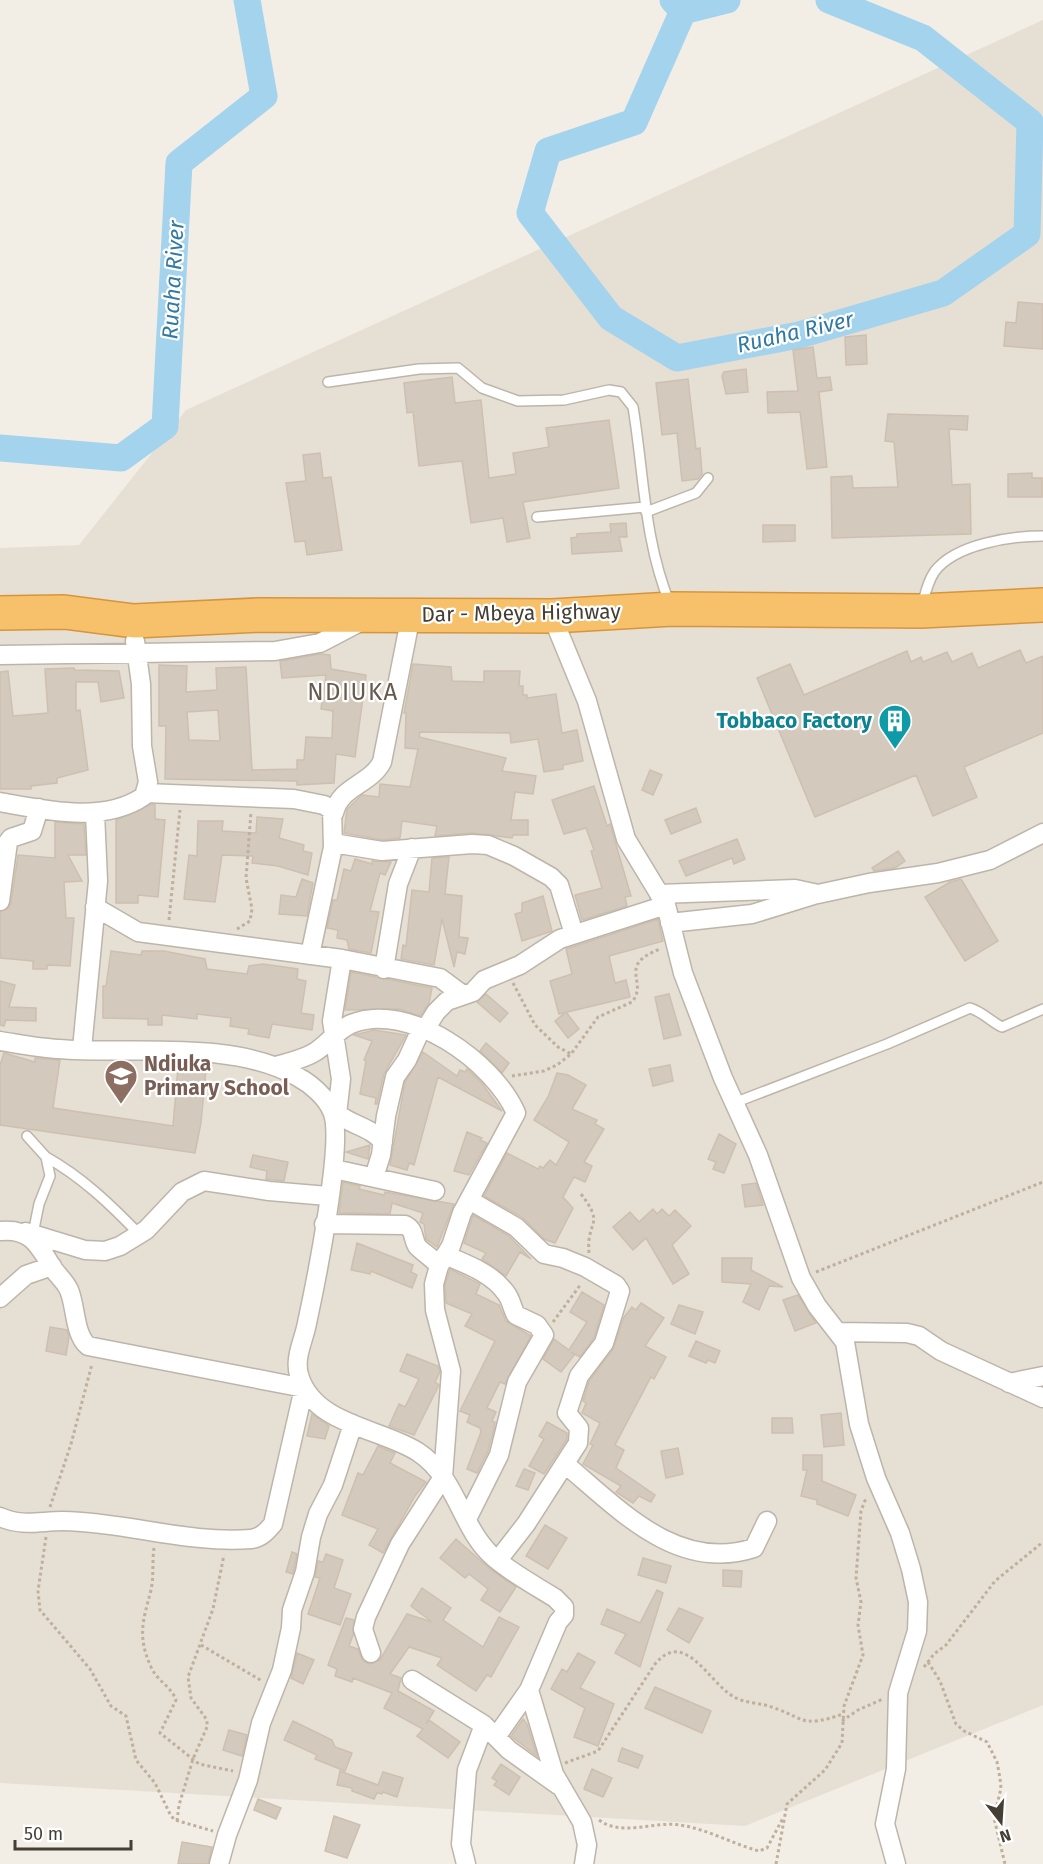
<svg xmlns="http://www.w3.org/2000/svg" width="1043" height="1864" viewBox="0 0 1043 1864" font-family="'Fira Sans',sans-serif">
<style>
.residential{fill:#e6dfd4}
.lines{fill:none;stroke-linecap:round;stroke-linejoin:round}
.river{stroke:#a4d3ed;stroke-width:27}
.building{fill:#d3c9bc;stroke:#cec0af;stroke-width:1.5;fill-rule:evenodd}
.lane-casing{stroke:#bdb5a9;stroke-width:12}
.street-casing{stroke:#bdb5a9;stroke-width:21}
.highway-casing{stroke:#d6953c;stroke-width:36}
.path{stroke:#beb09b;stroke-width:3;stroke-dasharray:3 3;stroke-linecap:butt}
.lane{stroke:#fff;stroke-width:9}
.street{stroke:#fff;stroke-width:18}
.highway{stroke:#f7c16c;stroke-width:33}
.labels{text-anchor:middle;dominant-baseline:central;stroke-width:4.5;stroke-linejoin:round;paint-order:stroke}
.street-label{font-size:21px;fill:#443e35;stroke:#fff}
.culture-label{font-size:21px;font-weight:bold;fill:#0d838f;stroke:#fff;text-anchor:end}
.education-label{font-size:21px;font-weight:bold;fill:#785e54;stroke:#fff;text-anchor:start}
.water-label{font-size:22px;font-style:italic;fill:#327aa3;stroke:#fff}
.quarter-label{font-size:24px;letter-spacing:1.5px;fill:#675b4d;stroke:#fff}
</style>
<rect width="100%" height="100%" fill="#f2eee6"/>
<!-- residential -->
<path class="residential" d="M1043,20V1705L745,1826L0,1783V548L79,545L186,410Z"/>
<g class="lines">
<!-- river -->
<path class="river" d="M673,0L683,11L727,0
M683,11L634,122L548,151L530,213L611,318L677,358L799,335L943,293L1027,234L1030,122L923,38L829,0
M0,448L121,458L165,426L179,163L264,96L247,0"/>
</g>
<!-- building -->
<path class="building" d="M1018,302L1043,304V349L1004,346L1006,322L1016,323Z
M866,335L867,364L846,365L845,337Z
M813,347L817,378L830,377L832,390L819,392L827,467L807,469L800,412L768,413L767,392L798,391L793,350Z
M746,369L748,392L726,394L722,376L724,372Z
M452,377L455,403L481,400L489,478L516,474L513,453L549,447L546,428L609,420L619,488L523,502L530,538L507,542L503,518L471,523L462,461L419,466L413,412L407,413L404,383Z
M688,379L696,449L700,448L702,474L698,479L682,481L677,433L662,435L656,383Z
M888,414L968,416L967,430L949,429L952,485L970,484L971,534L832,538L831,477L852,476L853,488L898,487L894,442L885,441Z
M320,453L323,478L331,477L342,550L307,555L305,541L295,542L286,483L306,481L303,455Z
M1032,473V478H1042V497H1008V474Z
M626,523L627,537H619L622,551L572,554L571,538L577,537V534L611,532L610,524Z
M763,525H795V541L763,542Z
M1020,650L1026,663L1043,656V733L964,767L977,797L933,816L916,775L815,817L757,678L790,664L804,695L907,651L911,662L921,657L923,662L947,652L952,662L972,653L978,668Z
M320,654L330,655L331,669L366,675L355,757L336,754L334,783L297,785V781L165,779L166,726H159V665L187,666L186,692L217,690L216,668L246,667L252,770L297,769V760H304L306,737L332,738L333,711L321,709L326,675L282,678L280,661ZM218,710L220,741L189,740L187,712Z
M413,664L451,667L452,681L484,682V671H520L519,686H523V695H527V698L556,694L562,733L577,730L583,761L563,765V769L544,772L538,739L511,743L510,733L420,732L419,737L506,758L502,771L536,776L533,794L515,792L511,820H528V835H513L512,838L473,833L435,836L437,826L402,821L400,838L382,840L344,833L347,809L362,795L379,797L380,784L410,787L418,749L405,748L406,713H404Z
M74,668L75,670L119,671L124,698L101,702L98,682H76V711L80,710L88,770L57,778V783L31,786V789H0V672L8,671L13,716L48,713L45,669Z
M650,770L662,775L653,795L642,790Z
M594,786L607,826L610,824L631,896L625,897L627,906L582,920L575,895L602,888L591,851L594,850L586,828L564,834L552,800Z
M151,804L155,805V819L165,820L158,897L138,895V903H116V820Z
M696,808L701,822L671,834L665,820Z
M257,817L283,819L279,838L304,845L303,851L312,853L308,875L278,866L252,863L253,856L222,855L215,902L184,899L189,855L197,856L198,821H223L222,831L256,833Z
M55,822L84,824L86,855H68L82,881L64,882L66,918H74L70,966L47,965V969H33V961L0,958V912L8,908L11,903L18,855L55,858Z
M737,839L745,859L734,864L732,858L686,876L679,861Z
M898,851L905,861L895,868L874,871L872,868Z
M449,857L445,894L462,896L459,937L468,938L465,954L457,952L454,967L442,919L434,965L401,959L403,945L406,946L412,890L429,892L432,858Z
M355,859L372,864V861L391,862L385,875L380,873L370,911L379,912L371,953L349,949L347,940L337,938L338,930L327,928L333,900H337L344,869L351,871Z
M302,879L313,883L307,916L279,914L281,895L296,897Z
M961,879L998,941L965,961L925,897L950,882Z
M543,896L552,931L522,941L515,914L522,912V903Z
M658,919L663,941L609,956L615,983L626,980L630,997L559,1014L550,981L572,974L566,949Z
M111,951L141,955L142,951H164L205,959L207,969L247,974L249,966L263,964L298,969L297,979L306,981L301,1013L314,1015L312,1030L272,1024L269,1038L248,1034L249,1029L230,1026L231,1018L197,1014V1019L162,1015V1025H148V1019L103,1018V986H106Z
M351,972L432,988L429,1003L420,1016L399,1009L345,1010Z
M0,981L15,985L9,1007L36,1008V1021L6,1020L4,1026L0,1025Z
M486,994L508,1013L500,1022L477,1002Z
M669,994L681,1035L664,1039L655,997Z
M566,1012L579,1029L568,1038L555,1021Z
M374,1030L406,1035L384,1074L377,1104H375L376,1098L360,1094L366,1061L364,1060L372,1041L354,1035Z
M486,1043L509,1063L502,1073L480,1051Z
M423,1052L457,1076L460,1070L465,1072L467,1069L481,1082L502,1111L438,1077L414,1165L409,1163L407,1170L390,1165L405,1082Z
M4,1053L35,1062V1058L60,1060L53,1108L173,1126L178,1067L206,1069L201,1123L195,1153L0,1125V1065Z
M670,1065L673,1081L653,1086L649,1069Z
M557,1073L568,1075L586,1085L572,1109L597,1120L595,1124L604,1129L584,1162L592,1166L585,1182L574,1177L563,1197L573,1208L555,1243L544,1239L522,1217L484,1196L507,1153L538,1169L540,1166L543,1168L550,1160L556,1165L569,1142L534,1120L548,1097Z
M467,1132L482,1138L480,1140L487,1143L469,1175L454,1171Z
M719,1134L736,1144L724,1173L713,1169L716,1162L708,1159Z
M370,1145L368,1159L346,1152Z
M253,1155L288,1162L284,1181L266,1179L267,1171L250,1167Z
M343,1182L360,1186L359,1189L384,1195L385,1192L454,1204L437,1247L426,1239L424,1224L420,1222L423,1213L392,1203L390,1214L339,1213Z
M756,1183L763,1205L745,1207L742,1185Z
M653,1209L657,1214L662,1209L669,1216L675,1210L691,1226L672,1245L689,1274L673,1284L646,1238L633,1250L613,1227L630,1212L639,1222Z
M473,1215L509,1236L531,1259L520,1252L506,1276L482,1259L486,1253L464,1243Z
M357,1243L413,1265L411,1272L417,1275L412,1288L371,1271L370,1274L351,1270Z
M722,1258H752L751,1270L783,1287L769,1286L759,1310L743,1302L751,1284L722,1282Z
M450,1269L480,1284L476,1294L499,1305L506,1321L531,1336L505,1384L500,1382L487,1408L496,1412L492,1421L495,1422L494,1429L488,1451L477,1473L467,1469L481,1432L480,1428L467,1422L470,1415L460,1411L495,1341L465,1326L472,1314L446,1303L445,1285Z
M582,1292L604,1305L594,1338L580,1357L571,1352L575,1354L561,1372L543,1359L554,1339L569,1350L587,1322L570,1312Z
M798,1295L816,1323L795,1331L783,1300Z
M641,1303L664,1318L645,1346L666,1357L654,1379L651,1377L615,1445L624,1450L616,1468L655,1495L651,1502L639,1496L633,1503L616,1492L621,1486L583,1464L593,1445L590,1444L600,1423L582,1413L586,1403L583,1401L589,1381L613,1349L624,1317L632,1307L636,1310Z
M679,1305L703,1312L695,1334L671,1324Z
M50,1327L67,1330L69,1337L66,1355L46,1351Z
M696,1341L720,1351L715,1363L708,1360L706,1363L689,1356Z
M407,1354L438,1366L440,1372L435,1382L439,1385L414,1435L389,1426L399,1404L405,1407L419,1379L400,1371Z
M841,1413L844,1445L824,1447L821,1415Z
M312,1414L329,1426L325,1439L307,1436Z
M772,1418H792L793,1433H772Z
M547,1422L567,1433V1439L544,1474L529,1466L544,1439L539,1436Z
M378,1446L395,1453L390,1463L426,1482L415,1496L383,1553L369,1545L378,1529L342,1515L358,1473L363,1475Z
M678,1448L683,1474L666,1478L661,1451Z
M803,1455H822V1481L856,1495L848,1516L817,1504V1500L801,1496L807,1470H803Z
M524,1469L535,1473L528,1490L516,1486Z
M545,1525L567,1538L548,1569L526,1556Z
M456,1539L490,1569L516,1587L500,1612L481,1600L488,1589L469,1574L465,1578L440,1558Z
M292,1552L297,1554L293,1574L286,1572Z
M326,1554L343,1560L334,1588L351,1594L340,1625L308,1614L320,1578L315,1577L318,1561L323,1562Z
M643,1558L671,1566L666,1583L638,1575Z
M723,1570L742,1571L741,1587L723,1586Z
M422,1588L451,1608L443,1620L483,1647L499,1617L519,1627L491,1677L487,1675L476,1691L437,1665L442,1658L409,1647L390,1674L401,1678L398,1691L434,1711L426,1724L429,1720L460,1742L448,1758L417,1736L423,1729L384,1708L392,1693L353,1678L352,1682L335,1676L337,1669L328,1665L346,1618L354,1620L353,1635L349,1646L358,1649L363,1661L369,1664L380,1660L407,1614L432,1622L411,1606Z
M657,1590L663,1593L640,1667L615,1653L626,1634L601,1624L607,1609L640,1623Z
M679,1608L703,1618L689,1643L667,1630Z
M297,1653L314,1660L303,1684L291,1678Z
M578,1653L595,1662L580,1688L614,1704L598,1746L574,1737L585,1708L551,1689L562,1669L567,1672Z
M655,1687L711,1711L702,1733L645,1708Z
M523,1719L527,1724L537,1756L511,1736Z
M293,1721L332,1740L335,1747L352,1753L345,1771L315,1759L317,1755L284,1740Z
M229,1730L247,1735L242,1756L223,1750Z
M622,1748L643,1756L638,1768L618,1761Z
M501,1764L520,1777L509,1795L494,1785L497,1781L492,1778Z
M592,1769L612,1778L603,1797L584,1789Z
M340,1771L378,1785L383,1772L403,1778L397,1797L383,1792L382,1794L377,1793L374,1799L352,1791V1788L337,1785Z
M258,1799L281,1808L276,1819L254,1810Z
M334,1816L360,1825L347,1858L325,1851Z
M182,1842L212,1847L208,1864H178Z"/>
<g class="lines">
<!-- lane casing -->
<g class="lane-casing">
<path id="lane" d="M328,382L419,369L458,368L482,388L518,401L564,400L609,390L621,392L633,407C644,474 644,541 670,604
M646,512L696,493L708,478
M537,517L645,507
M922,606C925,594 928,581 935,571C956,544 1011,536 1043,536
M734,1103L887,1044L970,1008C983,1012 990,1021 1002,1027L1043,1009
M27,1136L46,1157L50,1176L39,1204L33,1234
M46,1157C82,1177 111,1205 139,1234"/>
</g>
<!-- street casing -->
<g class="street-casing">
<path id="street" d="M552,616L587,701L626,839L666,905L683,973L723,1078L758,1155L801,1278L817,1306L845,1342L859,1424L876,1478L900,1533L911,1569L918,1602L917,1631L898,1693L896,1769L885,1824L896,1864
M0,655L275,651L320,643L362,621
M146,793L294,799L324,805L332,810L333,847L310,955
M0,802C45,810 104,824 144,796L148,782L142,746L141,684L135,641
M334,813C340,786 370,785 382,762L411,615
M333,843L382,851L472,844L488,845L514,856L551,877L559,885L574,934
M659,894L795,889L818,894L869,883L938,873L990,860L1043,833
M0,901L8,842L11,838L32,831L39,808
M95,907L138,932L342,959L440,978L463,995
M670,923L752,914L817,894
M384,969L398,884L412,848
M426,1028L436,1012L447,1001L473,992L484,980L520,965L560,939L666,905
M0,1041C19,1044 39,1048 58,1049C132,1055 231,1039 298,1077C311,1084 326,1097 332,1111C345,1139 315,1286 307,1323C304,1340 294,1357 299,1375C313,1425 381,1428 418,1452C456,1477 460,1524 490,1554C506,1570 536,1586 555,1598L564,1607V1615L558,1622L529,1690L496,1737
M82,1049L98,881L95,813
M276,1066C289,1062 304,1059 315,1052C328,1044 337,1030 351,1024C408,1000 494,1062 516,1113L462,1213L451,1246L439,1266L434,1284L435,1310L451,1371L443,1477L400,1544L366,1617L363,1629L371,1653
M338,1114C353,1126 371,1127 383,1142
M336,1123L341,1079L332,1021L342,959
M334,1169L435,1191
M374,1177L381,1155L386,1116L395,1077L407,1060L422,1027
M471,1201L516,1227L544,1254L563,1258L585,1267L616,1285L620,1291L604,1343L579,1376L567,1413L579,1428L578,1443L526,1524L498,1560
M324,1224L405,1225C415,1230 412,1237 417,1246C421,1251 433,1258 439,1266
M0,1231C30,1228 38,1244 52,1267C57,1275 65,1281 69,1290C76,1306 74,1334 88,1346L304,1388L273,1524C267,1531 261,1538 251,1539C188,1544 126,1522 63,1521C40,1521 22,1527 0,1517
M26,1232L85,1250L105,1251L120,1246L146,1230L182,1192L204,1181L269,1191L328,1196
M445,1255C466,1264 492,1273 506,1293C511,1299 512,1308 516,1315L537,1325L544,1335L517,1382L499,1455L467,1519
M0,1298L26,1275L52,1266
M838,1332L907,1333L919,1336L941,1351L1043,1398
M1009,1383L1043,1376
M565,1464C619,1509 677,1573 754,1548L767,1521
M412,1680L484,1725L509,1750L558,1785
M529,1690L554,1774L582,1822L587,1845L584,1864
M219,1864L227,1835L248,1780L261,1723L282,1670L291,1628L292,1610L305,1572L311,1537L318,1514L333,1485L353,1424
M466,1864L461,1844L467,1770L484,1725"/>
</g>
<!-- highway casing -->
<g class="highway-casing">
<path id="highway" d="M0,613L64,612L134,621L259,615L552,616L672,609L921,611L1043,605"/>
</g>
<!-- path -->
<path class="path" d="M169,920L180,810
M237,929L250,921L252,909L246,878L251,812
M513,983L535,1025L558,1047L571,1054
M512,1076L544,1071L557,1065L571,1054L598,1017L632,1002C649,981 616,966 660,949
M581,1194C606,1227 586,1219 589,1253
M816,1272L1043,1182
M553,1322L581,1284
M50,1507L71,1444L92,1364
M46,1537L38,1591L40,1610L90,1669L111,1706L126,1716L136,1760L155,1783L171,1816L175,1820L213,1831
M154,1548C152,1562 154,1577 151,1590C143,1621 137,1636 151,1667C157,1681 171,1686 176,1700L160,1733L199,1764L233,1771
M201,1645L262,1681
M928,1662L940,1681L956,1724L964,1731L987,1742L997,1762L1000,1778L1001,1788L994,1818L1005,1864
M924,1667L934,1654L946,1645L995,1581L1043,1542
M842,1721L858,1710L883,1699
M565,1763L598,1751L655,1664C685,1628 708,1682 734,1697C743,1702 755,1703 765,1705C805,1716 797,1730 843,1714
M599,1820C622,1837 653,1821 680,1825C707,1829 733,1844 759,1851L767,1848L783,1818
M177,1821L179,1805L193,1759L207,1727V1720L191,1698L188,1677L213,1609L224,1555
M776,1864L787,1804L825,1770L842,1743L844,1706L863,1655L858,1625L861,1602L856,1578L861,1511L866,1498"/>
<!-- lane -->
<use href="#lane" class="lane"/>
<!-- street -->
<use href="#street" class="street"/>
<!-- highway -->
<use href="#highway" class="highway"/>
</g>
<!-- icons -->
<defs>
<g id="building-pin" transform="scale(1.725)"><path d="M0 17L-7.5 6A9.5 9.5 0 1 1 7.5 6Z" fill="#0f9aa8" stroke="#fff"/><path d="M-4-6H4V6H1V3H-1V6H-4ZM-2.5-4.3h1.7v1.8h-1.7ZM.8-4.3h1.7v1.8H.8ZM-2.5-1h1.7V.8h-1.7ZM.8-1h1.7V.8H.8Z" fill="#fff"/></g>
<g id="school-pin" transform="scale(1.725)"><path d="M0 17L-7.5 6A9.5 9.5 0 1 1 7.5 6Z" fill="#8d6e63" stroke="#fff"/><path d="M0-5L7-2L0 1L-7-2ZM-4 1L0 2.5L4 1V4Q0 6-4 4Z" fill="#fff"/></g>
</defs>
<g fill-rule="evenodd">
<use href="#building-pin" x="895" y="721"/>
<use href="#school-pin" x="121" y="1076"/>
</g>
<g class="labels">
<!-- street labels -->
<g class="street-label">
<text transform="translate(521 613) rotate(-1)">Dar - Mbeya Highway</text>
</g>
<!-- culture labels -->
<g class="culture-label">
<text x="872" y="721">Tobbaco Factory</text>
</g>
<!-- education labels -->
<g class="education-label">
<text x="144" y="1064">Ndiuka<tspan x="144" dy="24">Primary School</tspan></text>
</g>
<!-- water labels -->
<g class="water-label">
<text transform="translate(173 280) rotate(-87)">Ruaha River</text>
<text transform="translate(795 332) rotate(-13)">Ruaha River</text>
</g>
<!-- quarter labels -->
<g class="quarter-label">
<text x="353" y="692">NDIUKA</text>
</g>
</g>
<!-- north arrow -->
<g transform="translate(1001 1822) rotate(163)" stroke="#ffffff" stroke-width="4.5" paint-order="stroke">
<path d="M0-4.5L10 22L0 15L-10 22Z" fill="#443e35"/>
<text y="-9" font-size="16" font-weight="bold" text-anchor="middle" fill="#443e35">N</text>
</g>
<!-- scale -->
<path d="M15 1840v9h116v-9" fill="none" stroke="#443e35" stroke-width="3"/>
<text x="24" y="1840" font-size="18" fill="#443e35" stroke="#ffffff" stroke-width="4.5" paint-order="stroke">50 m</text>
</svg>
